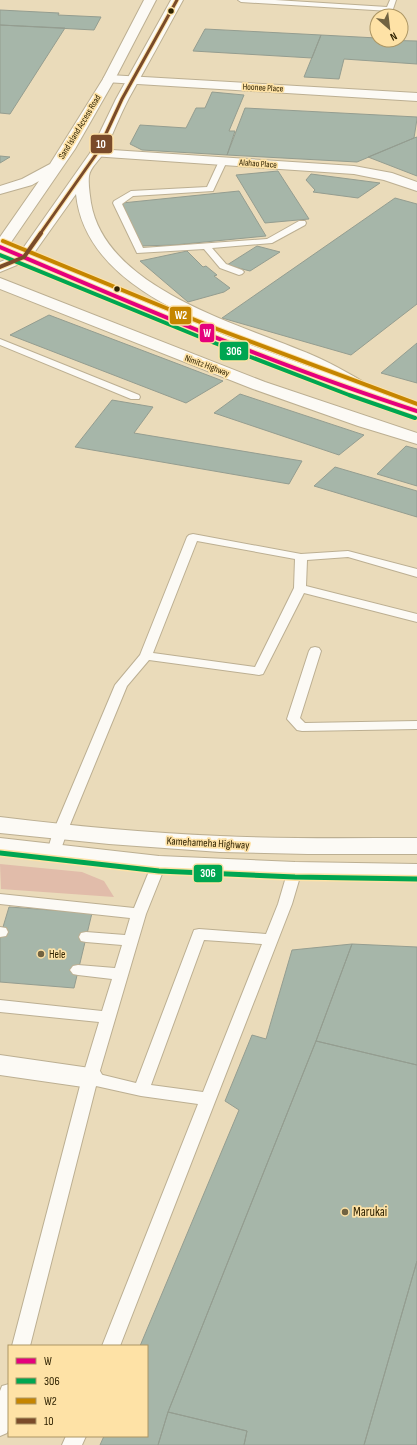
<svg xmlns="http://www.w3.org/2000/svg" width="417" height="1445" viewBox="0 0 417 1445" font-family="'Sofia Sans Condensed',sans-serif">
<style>
.green{fill:#e1bcaa}
.building{fill:#a6b6a9;stroke:#949d90}
.lines{fill:none;stroke-linecap:round;stroke-linejoin:round}
.service-casing{stroke:#bcaf92;stroke-width:2}
.minor-casing{stroke:#bcaf92;stroke-width:2}
.secondary-casing{stroke:#bcaf92;stroke-width:2}
.primary-casing{stroke:#bcaf92;stroke-width:2}
.service{fill:#fcfaf5;fill-rule:evenodd}
.minor{fill:#fcfaf5;fill-rule:evenodd}
.secondary{fill:#fcfaf5;fill-rule:evenodd}
.primary{fill:#fcfaf5;fill-rule:evenodd}
.bus-1-casing{stroke:#fee2a6;stroke-width:6}
.bus-2-far1-casing{stroke:#fee2a6;stroke-width:6}
.bus-2-casing{stroke:#fee2a6;stroke-width:8}
.bus-3-casing{stroke:#fee2a6;stroke-width:6}
.bus-4-far1-casing{stroke:#fee2a6;stroke-width:5}
.bus-4-casing{stroke:#fee2a6;stroke-width:6}
.bus-1{stroke:#e5007d;stroke-width:4}
.bus-2-far1{stroke:#00a651;stroke-width:4}
.bus-2{stroke:#00a651;stroke-width:5}
.bus-3{stroke:#c58500;stroke-width:4}
.bus-4-far1{stroke:#7a4b2a;stroke-width:3}
.bus-4{stroke:#7a4b2a;stroke-width:4}
.bus-dot{fill:#302302;stroke:#fee2a6;stroke-width:1.5}
.poi-dot{fill:#716342;stroke:#fee2a6;stroke-width:1.5}
.labels{text-anchor:middle;dominant-baseline:central;stroke-width:3.5;stroke-linejoin:round;paint-order:stroke}
.far-street-label{font-size:9px;fill:#302302;stroke:#fee2a6}
.street-label{font-size:11px;fill:#302302;stroke:#fee2a6}
.poi-label{font-size:11px;fill:#302302;stroke:#fee2a6;text-anchor:start}
.near-poi-label{font-size:13px;fill:#302302;stroke:#fee2a6;text-anchor:start}
.line-badge{stroke:#fee2a6;stroke-width:1.5}
.badge-label{font-size:11px;text-anchor:middle;font-weight:bold;fill:#fff}
</style>
<rect width="100%" height="100%" fill="#eadbba"/>
<!-- green -->
<path class="green" d="M0,864L82,872L104,881L114,897L1,889Z"/>
<!-- building -->
<path class="building" d="M0,10L59,13L58,15L101,17L94,30L0,25Z
M0,25L65,28L10,114L0,113Z
M205,29L321,35L312,58L193,51Z
M321,35L377,38V40L417,41V64L344,59L339,79L304,77Z
M212,92L244,95L229,131H235L227,155L142,150L130,144L140,125L186,128L196,108H205Z
M245,108L417,117V119L414,138L357,162L227,155Z
M417,137V176L368,157L414,138Z
M0,156L10,157L0,163Z
M278,171L309,219L265,223L236,175Z
M311,174L380,183L358,198L313,192L315,190L306,180Z
M239,191L266,236L174,245L141,246L122,203Z
M395,198L417,204V304L351,355L222,318Z
M257,246L280,252L250,271L227,265Z
M187,251L203,267L206,266L217,275L214,276L230,288L224,292L188,302L140,261Z
M49,315L223,381L186,403L10,335Z
M417,343V383L381,373Z
M240,394L364,435L339,455L214,413Z
M112,400L153,407L134,433L302,461L289,484L75,447Z
M406,446L417,449V486L377,474Z
M335,467L417,491V517L314,486Z
M9,907L92,913L74,988L0,982V937Z
M352,944L417,947V1065L316,1041Z
M352,944L316,1041L168,1412L158,1445H100L104,1436H147V1346H140L239,1110L225,1101L252,1035L266,1039L292,950Z
M316,1041L417,1065V1261L364,1445H244L247,1431L168,1412Z
M417,1261V1445H364Z
M168,1412L247,1431L244,1445H158Z"/>
<g class="lines">
<!-- service casing -->
<g class="service-casing">
<path id="service" d="M238,0H275L387,7L390,0H396L393,9L390,11L241,2Z
M220,159H223L227,161L213,191L133,196L122,204L143,248L267,239L299,221H305L306,223L305,225L272,243L212,248L226,264L242,270L244,272L242,274L239,275L220,268L204,249L137,253L113,203L114,201L131,191L207,187Z
M0,339L139,395L140,397L139,399H131L0,345Z
M193,534L301,554L348,551L417,569V577L348,557L307,560L306,586L417,614V622L304,593L263,674L259,675L149,660L127,686L67,832L59,855L54,857L49,855L47,852L53,832L115,685L140,655L187,537L189,535ZM197,541L295,559L294,588L255,667L153,653Z
M315,647L319,648L321,651L300,718L305,723L417,721V729L302,731L297,730L287,719L309,651L311,648Z
M159,859L164,861L166,864L146,914L99,1074L136,1083L194,930L199,929L266,934L278,904L288,870L290,867L295,865L300,867L302,870L292,904L120,1346H102L198,1104L141,1096L96,1086L30,1346H12L82,1078L99,1022L0,1012V1000L102,1011L112,979L78,975L73,974L70,970L73,966L78,965L115,968L122,945L86,942L81,941L79,937L81,933L86,932L125,935L130,918L0,904V894L134,908L152,864L154,861ZM204,940L262,944L203,1092L151,1085Z
M0,927L6,928L8,932L6,936L0,937Z
M9,1384V1428L7,1433L0,1436V1391L2,1386Z
M66,1436H86L82,1445H62Z"/>
</g>
<!-- minor casing -->
<g class="minor-casing">
<path id="minor" d="M109,75L417,93V101L105,82L103,79L105,76Z
M97,149L354,166L392,173L417,182V191L384,180L354,174L92,156L90,153L92,150Z
M0,1055L90,1068L100,1071L104,1078L100,1085L90,1088L0,1075Z"/>
</g>
<!-- secondary casing -->
<g class="secondary-casing">
<path id="secondary" d="M144,0H156L115,79L75,149L5,251L0,253V237L39,181L32,185L0,194V186L22,179L50,164L103,79Z
M171,0H183C165,33 147,66 129,98C120,115 113,133 105,151C101,159 90,167 89,176C88,185 90,195 91,203C106,290 243,325 312,355C336,365 358,379 381,392L384,396L381,400L375,401L369,400C346,387 324,372 300,361C223,329 86,294 76,194L29,260L0,272V262L19,254L90,153L116,99Z"/>
</g>
<!-- primary casing -->
<g class="primary-casing">
<path id="primary" d="M0,242L229,337L391,397L417,405V416C371,405 327,385 283,368C188,332 93,293 0,253Z
M0,278L265,382L417,433V444L358,426L253,389L0,289Z
M0,817C73,826 147,833 220,836C286,839 351,838 417,838V854H308L220,852L109,844L0,833Z
M0,838L159,856L295,862L417,864V880L295,878L159,872L0,854Z"/>
</g>
<!-- service -->
<use href="#service" class="service"/>
<!-- minor -->
<use href="#minor" class="minor"/>
<!-- secondary -->
<use href="#secondary" class="secondary"/>
<!-- primary -->
<use href="#primary" class="primary"/>
<!-- bus-1 casing -->
<g class="bus-1-casing">
<path id="bus-1" d="M0,247C137,306 275,365 417,411"/>
</g>
<!-- bus-2-far1 casing -->
<g class="bus-2-far1-casing">
<path id="bus-2-far1" d="M0,255L212,342L349,395L415,418"/>
</g>
<!-- bus-2 casing -->
<g class="bus-2-casing">
<path id="bus-2" d="M0,853L159,871L295,877L417,879"/>
</g>
<!-- bus-3 casing -->
<g class="bus-3-casing">
<path id="bus-3" d="M3,241L217,329L417,404"/>
</g>
<!-- bus-4-far1 casing -->
<g class="bus-4-far1-casing">
<path id="bus-4-far1" d="M40,234L97,153L122,99L177,0"/>
</g>
<!-- bus-4 casing -->
<g class="bus-4-casing">
<path id="bus-4" d="M0,267L24,257L41,233"/>
</g>
<!-- bus-1 -->
<use href="#bus-1" class="bus-1"/>
<!-- bus-2-far1 -->
<use href="#bus-2-far1" class="bus-2-far1"/>
<!-- bus-2 -->
<use href="#bus-2" class="bus-2"/>
<!-- bus-3 -->
<use href="#bus-3" class="bus-3"/>
<!-- bus-4-far1 -->
<use href="#bus-4-far1" class="bus-4-far1"/>
<!-- bus-4 -->
<use href="#bus-4" class="bus-4"/>
</g>
<!-- markers -->
<g class="bus-dot">
<circle cx="171" cy="11" r="3.5"/>
<circle cx="117" cy="289" r="3.5"/>
</g>
<g class="poi-dot">
<circle cx="41" cy="954" r="4"/>
<circle cx="345" cy="1212" r="4"/>
</g>
<g class="labels">
<!-- far-street labels -->
<g class="far-street-label">
<text transform="translate(263 88) rotate(3)">Hoonee Place</text>
<text transform="translate(80 127) rotate(-59)">Sand Island Access Road</text>
<text transform="translate(258 164) rotate(4)">Alahao Place</text>
<text transform="translate(207 366) rotate(20)">Nimitz Highway</text>
</g>
<!-- street labels -->
<g class="street-label">
<text transform="translate(208 843) rotate(3)">Kamehameha Highway</text>
</g>
<!-- poi labels -->
<g class="poi-label">
<text x="49" y="954">Hele</text>
</g>
<!-- near-poi labels -->
<g class="near-poi-label">
<text x="353" y="1212">Marukai</text>
</g>
</g>
<g class="line-badge">
<rect x="90" y="134" width="23" height="20" rx="4" fill="#7a4b2a"/>
<rect x="169" y="306" width="23" height="19" rx="4" fill="#c58500"/>
<rect x="199" y="323" width="16" height="20" rx="4" fill="#e5007d"/>
<rect x="219" y="341" width="30" height="20" rx="4" fill="#00a651"/>
<rect x="193" y="864" width="30" height="19" rx="4" fill="#00a651"/>
</g>
<g class="badge-label">
<text x="101" y="148">10</text>
<text x="181" y="319">W2</text>
<text x="207" y="337">W</text>
<text x="234" y="355">306</text>
<text x="208" y="877">306</text>
</g>
<!-- legend -->
<rect x="8" y="1345" width="140" height="92" fill="#fee2a6" stroke="#ac9664"/>
<rect x="16" y="1358" width="20" height="6" fill="#e5007d" stroke="#ac9664"/>
<text x="44" y="1365" font-size="12" fill="#302302">W</text>
<rect x="16" y="1378" width="20" height="6" fill="#00a651" stroke="#ac9664"/>
<text x="44" y="1385" font-size="12" fill="#302302">306</text>
<rect x="16" y="1398" width="20" height="6" fill="#c58500" stroke="#ac9664"/>
<text x="44" y="1405" font-size="12" fill="#302302">W2</text>
<rect x="16" y="1418" width="20" height="6" fill="#7a4b2a" stroke="#ac9664"/>
<text x="44" y="1425" font-size="12" fill="#302302">10</text>
<!-- north arrow -->
<g transform="translate(389 28) rotate(152)"><circle r="19" fill="#fee2a6" stroke="#ac9664"/>
<path d="M0-3L7 15L0 10L-7 15Z" fill="#716342"/>
<text y="-6" font-size="11" font-weight="bold" text-anchor="middle" fill="#302302">N</text>
</g>
</svg>
